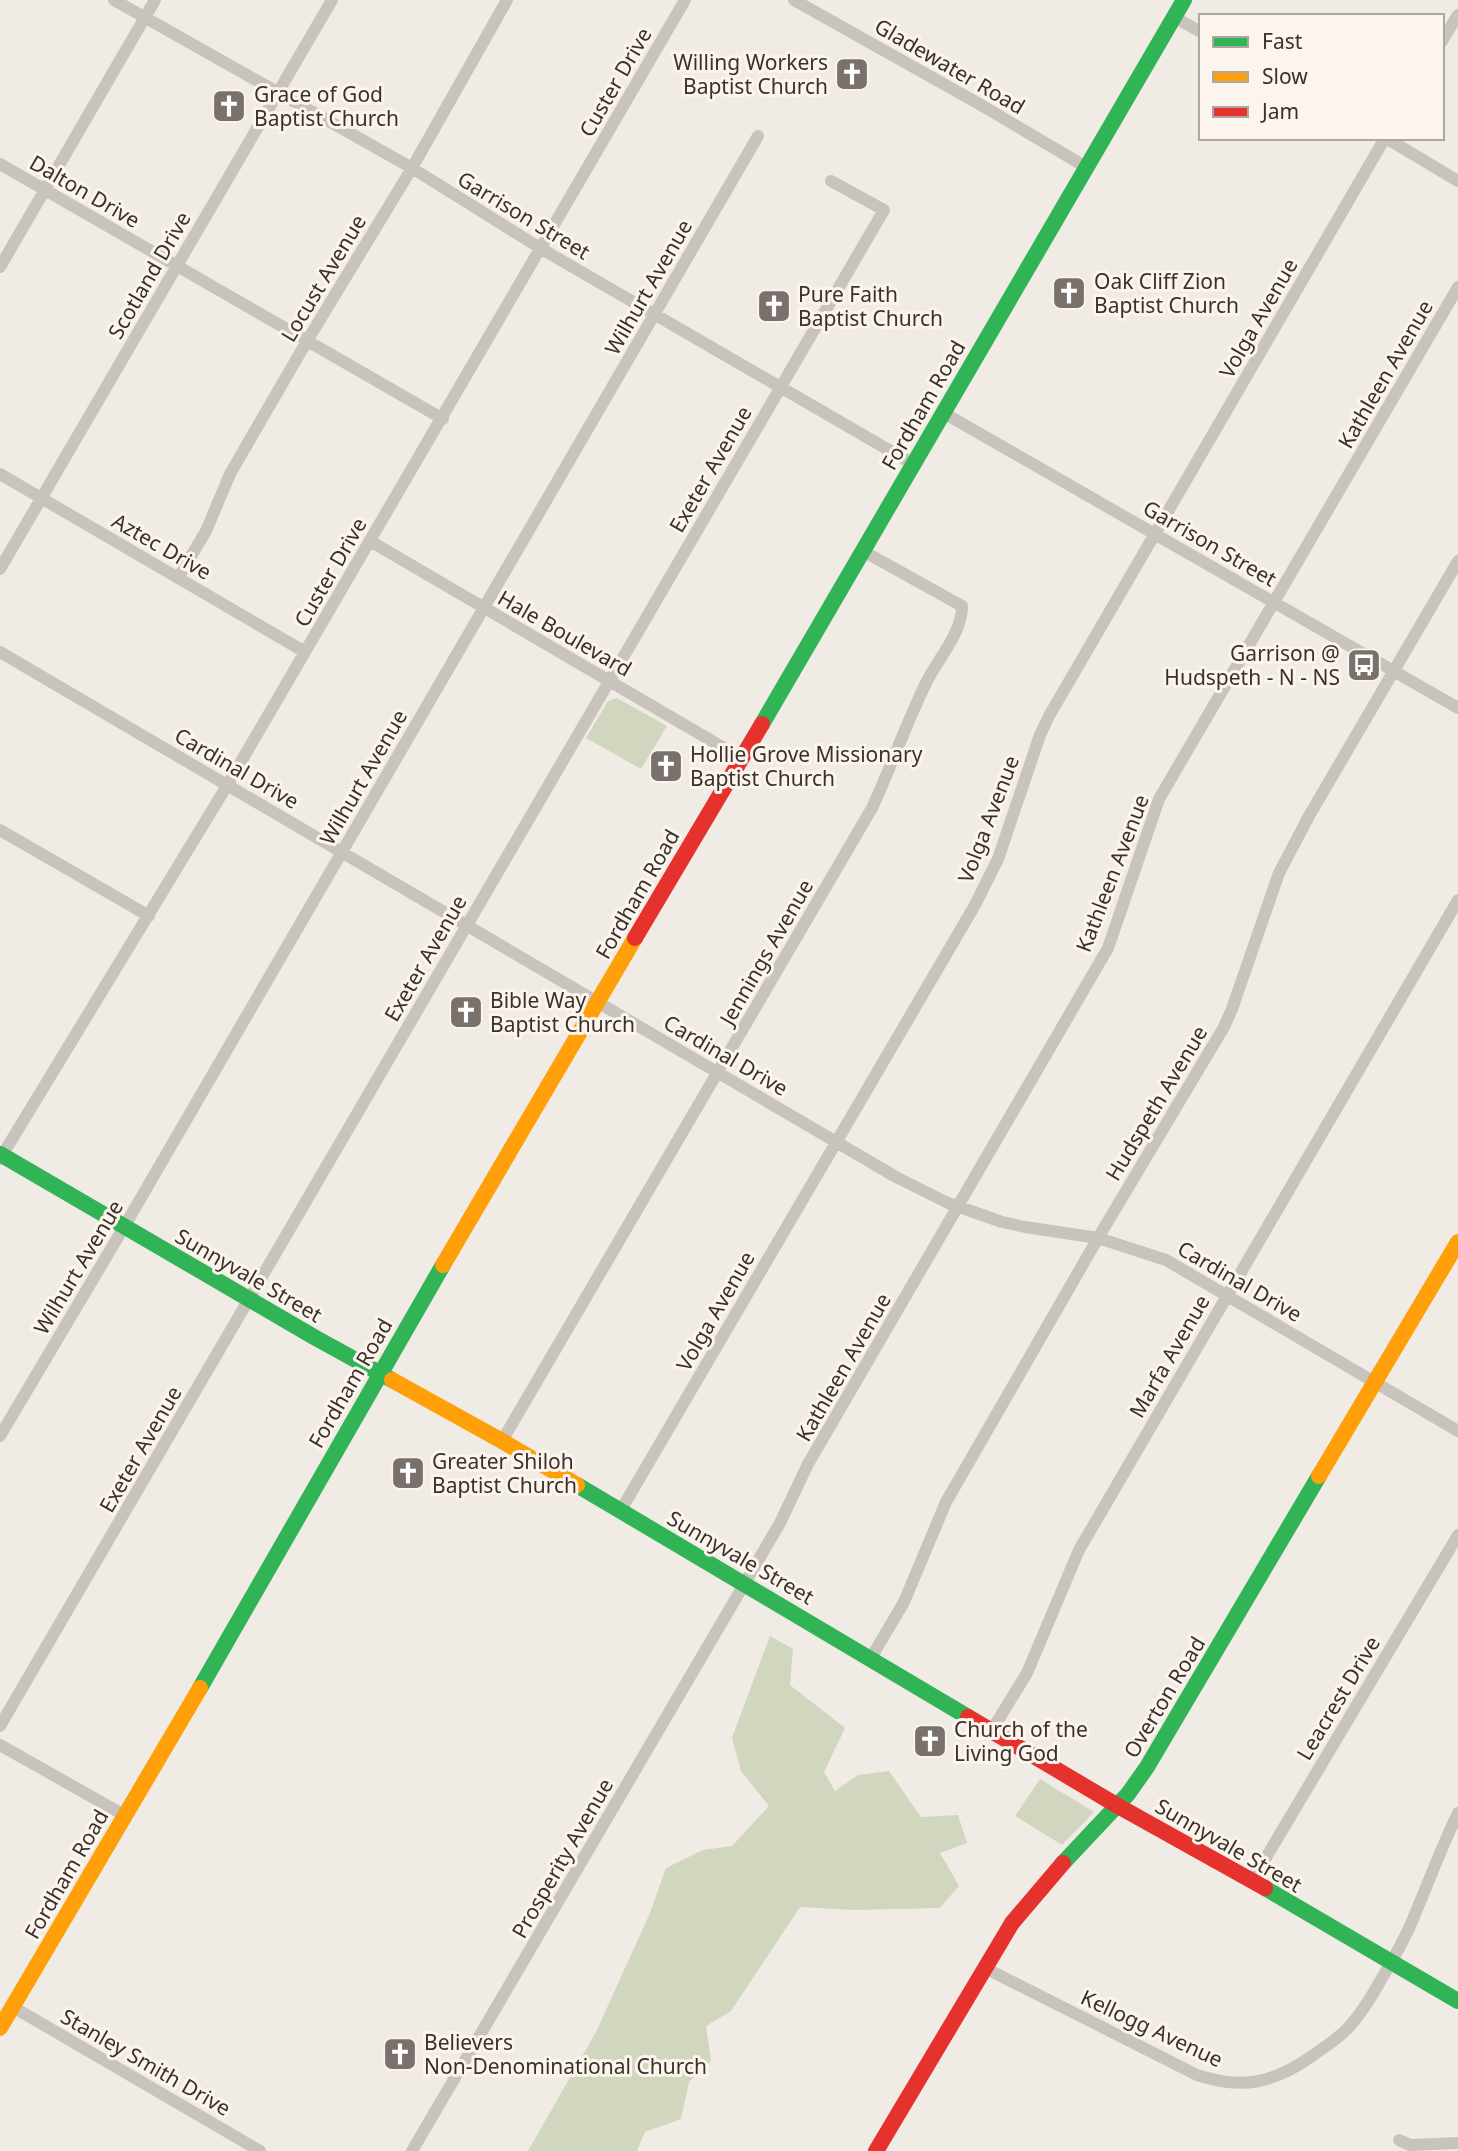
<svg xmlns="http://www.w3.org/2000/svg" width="1458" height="2151" viewBox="0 0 1458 2151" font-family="'Noto Sans',sans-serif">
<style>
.green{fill:#d1d6bf}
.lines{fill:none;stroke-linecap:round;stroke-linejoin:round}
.street{stroke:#c9c3be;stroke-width:12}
.fast{stroke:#30b455;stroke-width:16}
.slow{stroke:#ff9f0a;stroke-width:16}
.jam{stroke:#e5322d;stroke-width:16}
.labels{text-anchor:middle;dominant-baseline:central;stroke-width:6;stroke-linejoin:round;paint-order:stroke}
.poi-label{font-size:21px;fill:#3b302b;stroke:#fbf5ee;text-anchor:start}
.street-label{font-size:21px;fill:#3b302b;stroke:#fbf5ee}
</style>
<rect width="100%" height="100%" fill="#f0ebe5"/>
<!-- green -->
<path class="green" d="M617,698L667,726L641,769L586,738L608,701Z
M770,1636L793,1649L790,1685L845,1728L824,1772L835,1791L858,1775L889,1771L921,1817L958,1815L967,1843L940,1853L959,1886L940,1908L852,1910L800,1907L731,2011L706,2026L711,2061L689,2082L681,2119L645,2132L637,2151H528L596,2032L650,1913L666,1868L703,1850L732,1846L769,1806L741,1771L732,1738Z
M1040,1779L1094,1812L1062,1845L1015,1816Z"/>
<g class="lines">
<!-- street -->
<path class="street" d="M114,0L412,168L540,248L913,464
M794,0L981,105L1086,167
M1174,17L1201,32
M1442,41L1458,15
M1386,138L1458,181
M0,164L443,419
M0,267L155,0
M942,412L1458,708
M0,474L305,652
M370,541L741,758
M0,569L332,0
M178,578L206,531L230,474L307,341L412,168L507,0
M0,652L896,1177L948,1203L1002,1222L1025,1227L1098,1238L1166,1260L1458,1431
M0,830L149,916
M0,1159L228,784L685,0
M0,1436L124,1227L758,136
M502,1441L872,808C891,767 906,724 926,683C938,658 962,634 962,606L863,551
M621,1510L975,905L998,859L1040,735L1049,716L1385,138
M871,1658L904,1602L946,1502L1098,1238L1224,1027L1232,1009L1279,873L1309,816L1458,561
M0,1726L884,210L831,181
M992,1730L1027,1673L1079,1550L1458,900
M0,1745L124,1815
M1252,1881L1458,1535
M985,1968L1197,2075C1242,2090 1274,2083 1312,2056C1323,2048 1336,2040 1346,2030C1361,2015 1372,1996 1382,1978C1392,1961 1402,1944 1410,1926C1426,1889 1440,1850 1458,1813
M13,2007L260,2151
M1399,2140L1410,2145L1458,2143
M412,2151L780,1523L808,1464L1108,948L1159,799L1458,287"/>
<!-- fast -->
<path class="fast" d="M762,724L1184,0
M0,1154L314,1337L392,1380
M577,1485L968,1717
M200,1688L443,1265
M1063,1863L1128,1794L1147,1767L1319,1476
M1265,1888L1458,2001"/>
<!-- slow -->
<path class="slow" d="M443,1265L635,938
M392,1380L502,1441L577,1485
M1319,1476L1458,1242
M0,2028L200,1688"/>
<!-- jam -->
<path class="jam" d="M635,938L762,724
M968,1717L1118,1806L1265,1888
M876,2151L1012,1923L1063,1863"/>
</g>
<!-- icons -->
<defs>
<g id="church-square" transform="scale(1.75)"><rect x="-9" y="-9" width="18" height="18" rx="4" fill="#7a716c" stroke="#fbf5ee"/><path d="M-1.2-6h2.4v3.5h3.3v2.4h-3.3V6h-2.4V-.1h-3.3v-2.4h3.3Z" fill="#fff"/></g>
<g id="bus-square" transform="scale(1.75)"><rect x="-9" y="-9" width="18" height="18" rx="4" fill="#7a716c" stroke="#fbf5ee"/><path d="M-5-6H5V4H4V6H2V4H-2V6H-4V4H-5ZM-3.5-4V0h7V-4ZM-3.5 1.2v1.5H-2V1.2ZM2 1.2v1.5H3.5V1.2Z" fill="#fff"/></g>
</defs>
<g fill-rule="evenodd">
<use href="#church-square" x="852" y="74"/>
<use href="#church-square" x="229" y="106"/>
<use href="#church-square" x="1069" y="293"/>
<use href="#church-square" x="774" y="306"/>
<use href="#bus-square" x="1364" y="665"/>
<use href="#church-square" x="666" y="766"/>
<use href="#church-square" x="466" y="1012"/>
<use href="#church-square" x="408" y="1473"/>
<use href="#church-square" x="930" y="1741"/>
<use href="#church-square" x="400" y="2054"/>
</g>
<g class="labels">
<!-- poi labels -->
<g class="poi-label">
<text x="828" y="62" text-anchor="end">Willing Workers<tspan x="828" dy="24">Baptist Church</tspan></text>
<text x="254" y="94">Grace of God<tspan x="254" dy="24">Baptist Church</tspan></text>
<text x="1094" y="281">Oak Cliff Zion<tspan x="1094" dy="24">Baptist Church</tspan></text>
<text x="798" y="294">Pure Faith<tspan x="798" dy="24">Baptist Church</tspan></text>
<text x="1340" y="653" text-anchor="end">Garrison @<tspan x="1340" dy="24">Hudspeth - N - NS</tspan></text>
<text x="690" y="754">Hollie Grove Missionary<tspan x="690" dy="24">Baptist Church</tspan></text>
<text x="490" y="1000">Bible Way<tspan x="490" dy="24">Baptist Church</tspan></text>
<text x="432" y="1461">Greater Shiloh<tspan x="432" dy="24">Baptist Church</tspan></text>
<text x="954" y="1729">Church of the<tspan x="954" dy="24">Living God</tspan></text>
<text x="424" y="2042">Believers<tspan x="424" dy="24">Non-Denominational Church</tspan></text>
</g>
<!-- street labels -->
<g class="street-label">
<text transform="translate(950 66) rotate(30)">Gladewater Road</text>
<text transform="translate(615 82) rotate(-60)">Custer Drive</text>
<text transform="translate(85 191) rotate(30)">Dalton Drive</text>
<text transform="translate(524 215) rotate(31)">Garrison Street</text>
<text transform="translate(149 275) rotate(-60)">Scotland Drive</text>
<text transform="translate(323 278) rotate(-59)">Locust Avenue</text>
<text transform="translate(648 287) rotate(-60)">Wilhurt Avenue</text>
<text transform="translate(1258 318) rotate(-60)">Volga Avenue</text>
<text transform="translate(1385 374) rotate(-60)">Kathleen Avenue</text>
<text transform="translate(923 405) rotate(-60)">Fordham Road</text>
<text transform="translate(710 469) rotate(-60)">Exeter Avenue</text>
<text transform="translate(1210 543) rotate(30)">Garrison Street</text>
<text transform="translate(162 546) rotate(30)">Aztec Drive</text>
<text transform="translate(330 572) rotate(-60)">Custer Drive</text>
<text transform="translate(565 633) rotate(30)">Hale Boulevard</text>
<text transform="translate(237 768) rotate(30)">Cardinal Drive</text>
<text transform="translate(363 777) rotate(-60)">Wilhurt Avenue</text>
<text transform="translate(988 819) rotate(-69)">Volga Avenue</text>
<text transform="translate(1112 873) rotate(-69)">Kathleen Avenue</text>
<text transform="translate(637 894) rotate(-60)">Fordham Road</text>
<text transform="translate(766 952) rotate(-60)">Jennings Avenue</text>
<text transform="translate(425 958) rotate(-60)">Exeter Avenue</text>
<text transform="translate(726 1055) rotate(30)">Cardinal Drive</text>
<text transform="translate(1156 1103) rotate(-59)">Hudspeth Avenue</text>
<text transform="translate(78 1267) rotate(-59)">Wilhurt Avenue</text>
<text transform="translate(249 1275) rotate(30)">Sunnyvale Street</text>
<text transform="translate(1240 1281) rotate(30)">Cardinal Drive</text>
<text transform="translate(715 1311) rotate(-60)">Volga Avenue</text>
<text transform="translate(1169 1356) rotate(-60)">Marfa Avenue</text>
<text transform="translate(843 1367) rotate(-60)">Kathleen Avenue</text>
<text transform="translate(350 1383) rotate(-60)">Fordham Road</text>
<text transform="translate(140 1449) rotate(-60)">Exeter Avenue</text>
<text transform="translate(741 1557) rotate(30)">Sunnyvale Street</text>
<text transform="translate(1164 1697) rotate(-59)">Overton Road</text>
<text transform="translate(1338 1698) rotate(-59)">Leacrest Drive</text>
<text transform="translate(1229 1845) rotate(30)">Sunnyvale Street</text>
<text transform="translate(562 1858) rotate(-60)">Prosperity Avenue</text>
<text transform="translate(66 1874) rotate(-60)">Fordham Road</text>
<text transform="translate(1152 2028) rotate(25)">Kellogg Avenue</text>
<text transform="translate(146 2062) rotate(30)">Stanley Smith Drive</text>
</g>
</g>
<!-- legend -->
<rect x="1199" y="14" width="245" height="126" fill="#fbf5ee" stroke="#aea6a0" stroke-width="2"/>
<rect x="1213" y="37" width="35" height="10" fill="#30b455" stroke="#aea6a0" stroke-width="2"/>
<text x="1262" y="49" font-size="21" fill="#3b302b">Fast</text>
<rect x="1213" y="72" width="35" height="10" fill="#ff9f0a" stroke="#aea6a0" stroke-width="2"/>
<text x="1262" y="84" font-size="21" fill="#3b302b">Slow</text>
<rect x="1213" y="107" width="35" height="10" fill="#e5322d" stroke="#aea6a0" stroke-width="2"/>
<text x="1262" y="119" font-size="21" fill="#3b302b">Jam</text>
</svg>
